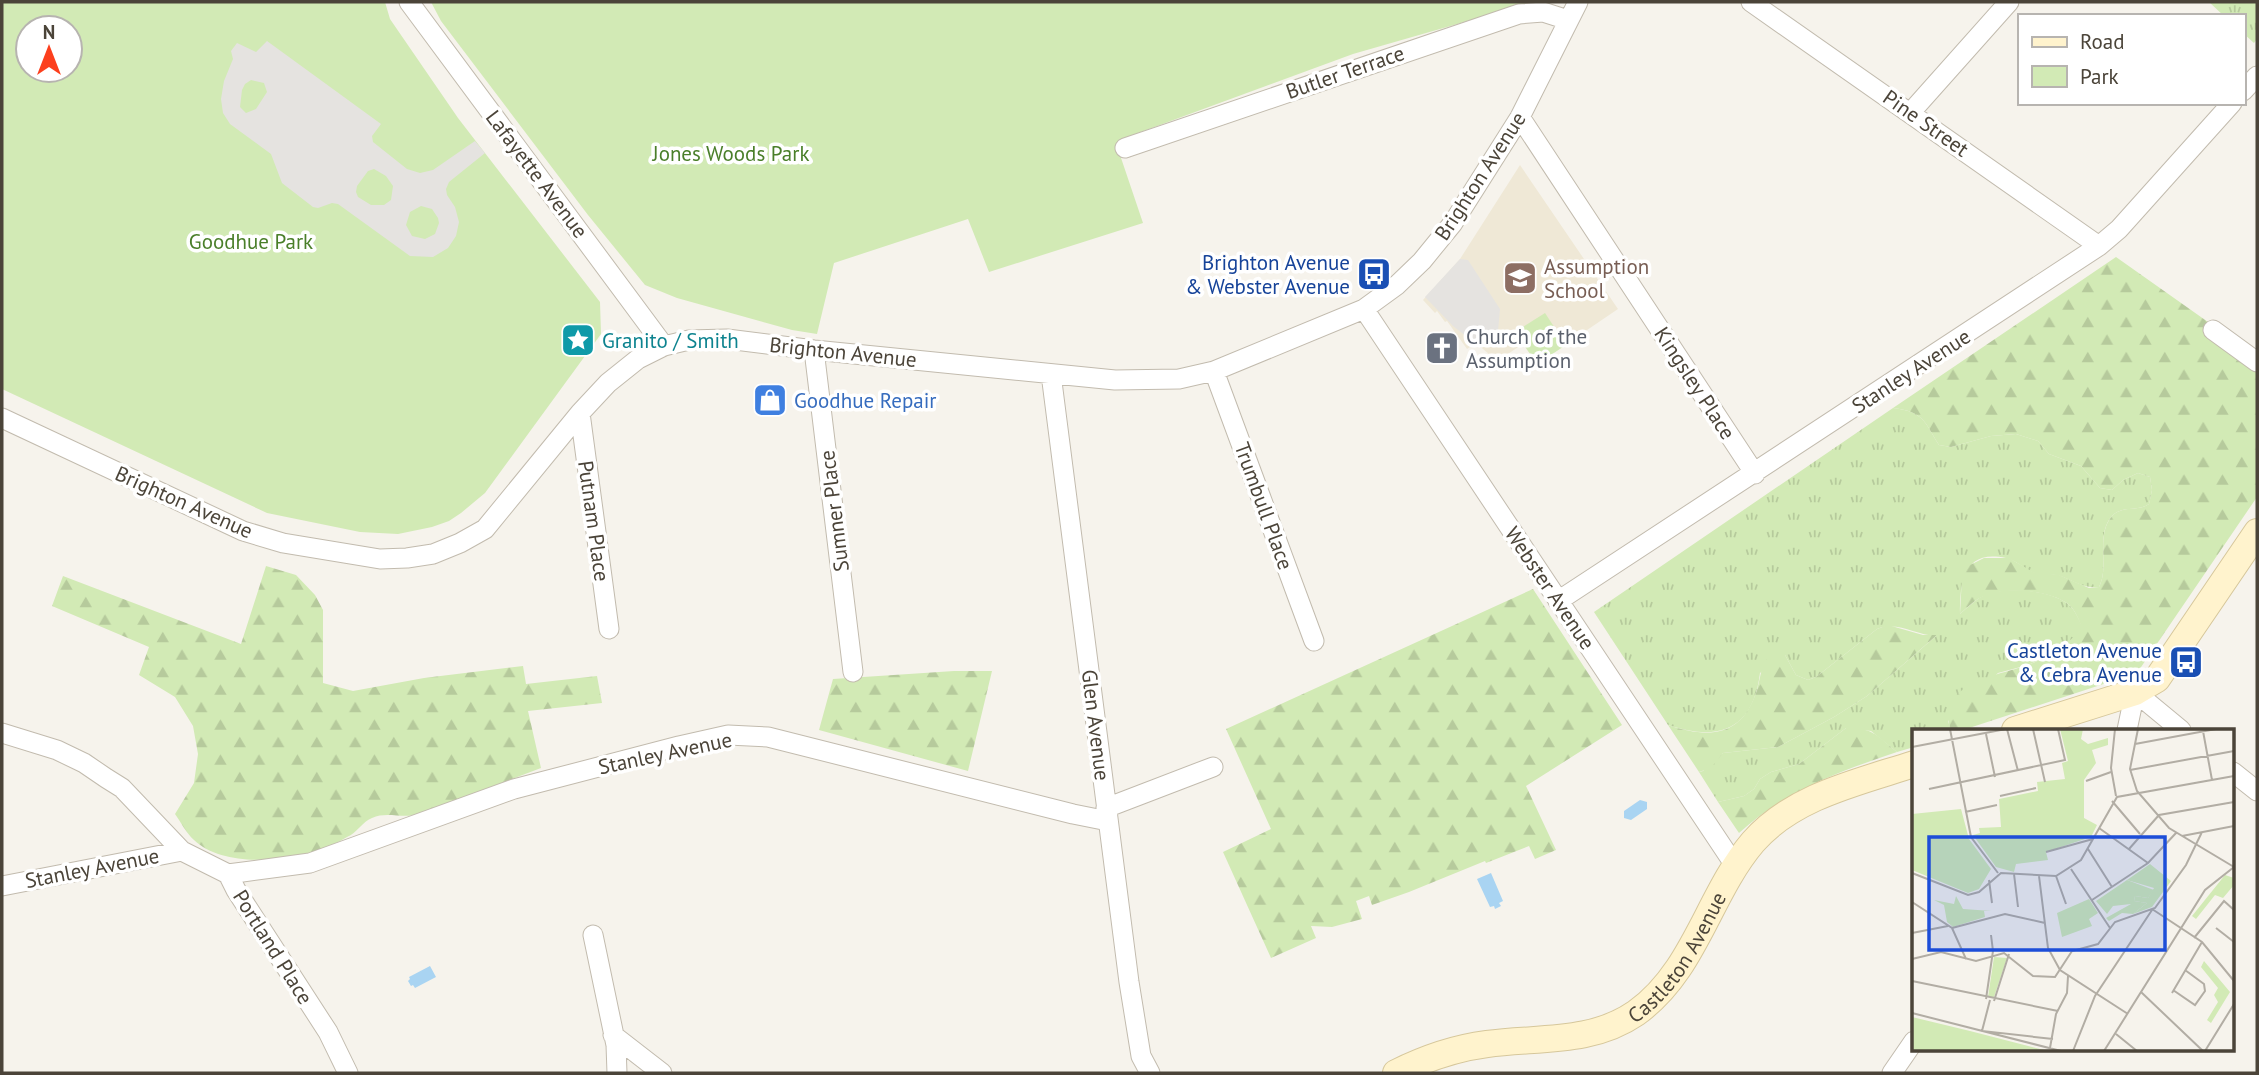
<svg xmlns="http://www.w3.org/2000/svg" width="2259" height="1075" viewBox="0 0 2259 1075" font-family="'PT Sans',sans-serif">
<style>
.education{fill:#efe8d6}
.grass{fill:url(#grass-tufts)}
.forest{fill:url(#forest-firs)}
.park{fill:#d2eab5;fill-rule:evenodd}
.parking{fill:#e5e3e0;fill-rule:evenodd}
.water{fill:#a9d4f2}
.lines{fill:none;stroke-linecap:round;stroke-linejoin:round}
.street-casing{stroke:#c2bbae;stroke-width:21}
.secondary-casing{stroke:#d6c79b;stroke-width:28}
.street{stroke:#fff;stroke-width:19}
.secondary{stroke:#fff3cd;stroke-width:26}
.labels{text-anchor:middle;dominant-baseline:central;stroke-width:7;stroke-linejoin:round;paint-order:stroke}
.street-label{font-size:21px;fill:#4b4439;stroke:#fff}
.park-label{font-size:21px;fill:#4a7f2a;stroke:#fff}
.transit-label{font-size:21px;fill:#164399;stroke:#fff;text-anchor:end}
.education-label{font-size:21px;fill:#785e54;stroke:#fff;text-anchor:start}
.worship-label{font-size:21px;fill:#5b616d;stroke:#fff;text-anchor:start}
.culture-label{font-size:21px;fill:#0d838f;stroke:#fff;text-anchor:start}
.shop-label{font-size:21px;fill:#366cbe;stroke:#fff;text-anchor:start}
.inset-road{fill:none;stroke:#b2ada4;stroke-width:2}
.view{fill:#1d4ed8;fill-opacity:0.15;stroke:#1d4ed8;stroke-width:3.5}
.inset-edge{fill:none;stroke:#4b4439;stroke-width:3.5}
</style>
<defs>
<pattern id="grass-tufts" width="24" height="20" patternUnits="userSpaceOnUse" patternTransform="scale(1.75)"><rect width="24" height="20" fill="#d2eab5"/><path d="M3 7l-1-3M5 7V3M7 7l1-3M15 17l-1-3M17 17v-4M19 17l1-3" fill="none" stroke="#b6ca9c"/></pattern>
<pattern id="forest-firs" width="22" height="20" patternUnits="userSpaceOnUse" patternTransform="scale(1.75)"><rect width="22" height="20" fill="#d2eab5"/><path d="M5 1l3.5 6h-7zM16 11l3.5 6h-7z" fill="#b6ca9c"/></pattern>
</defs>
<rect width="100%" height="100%" fill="#f6f3ec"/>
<!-- education -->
<path class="education" d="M1520,165L1618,309L1537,364L1523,344L1497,361L1476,343L1467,349L1447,321L1445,322L1437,311L1435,313L1423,300L1460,259Z"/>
<!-- grass -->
<path class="grass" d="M2209,2H2257V39L2254,43L2243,33V16H2224Z
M1893,408C1924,412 1924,421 1939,445L1951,447L1991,436L2016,434L2038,441L2049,454L2081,466L2100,488L2112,490L2123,480L2138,473L2150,477L2152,490L2149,504C2138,512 2122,505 2112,516C2095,535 2110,566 2099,587C2085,589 2076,582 2063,577C2054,573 2044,576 2035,573C2025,570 2016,560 2006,558C1963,549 1960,582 1960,614C1968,607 1977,598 1987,594C2008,587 2050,590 2068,604C2075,609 2079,620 2083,628L2074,638L2053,654L2028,665L1998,673L1948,721L1951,730H1914V747L1897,752L1871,731L1846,728L1799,764L1771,772L1760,779L1754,789L1744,796L1718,802L1699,772L1703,771L1723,753L1778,747L1834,717L1867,696L1936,636C1915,635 1898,621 1877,629L1816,677L1808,680L1796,675L1785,655L1760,673C1753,730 1719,742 1668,725L1594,612Z"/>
<!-- forest -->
<path class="forest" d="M2116,257L2208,322L2204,331L2205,336L2257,371V497L2137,673L1963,730H1951C1933,684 2000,675 2028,665C2049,657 2068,645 2082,628C2079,620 2075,609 2068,604C2050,590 2007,587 1987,595C1976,598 1968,607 1960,614L1962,576L1970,565L1984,558H2009L2033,572L2059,575L2089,588L2099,587C2110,566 2095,536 2112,516C2122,505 2138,512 2149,504L2152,490L2150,477L2138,473L2123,480L2112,490L2100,488L2081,466L2049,454L2038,441L2016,434L1991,436L1951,447L1939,445C1924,421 1924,412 1893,408Z
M266,566L296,575L315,595L323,610V683L353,691L424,678L523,666L526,684L597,676L602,703L528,711L541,768L419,814C402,819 387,811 372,818C362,822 357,833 347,837C338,842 328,848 318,851C283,862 222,867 194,840C186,833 181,822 175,814L194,783L198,754L193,726L175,697L139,675L149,647L52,606L63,576L241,644Z
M1533,589L1622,725L1526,786L1556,850L1535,859L1529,846L1486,863L1485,861L1409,892L1372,905L1369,896L1356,901L1362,919L1332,927L1311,926L1316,938L1271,958L1223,852L1271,829L1226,729Z
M1888,625L1923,635H1937L1867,696L1834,717L1778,747L1723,753L1711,768L1699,772L1668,725C1710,739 1742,737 1757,690C1762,673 1760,663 1775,651L1785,655L1796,675L1808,680L1816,677L1877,629Z
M954,671H992L968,771L819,730L833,679Z
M1846,728C1872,727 1878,736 1897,752C1836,773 1788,789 1739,833L1718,802L1744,796L1754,789L1760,779L1771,772L1799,764Z"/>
<!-- park -->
<path class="park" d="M2,2H385L390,19L458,118L600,302L601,334L485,493L461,513L449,521L432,527L398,534L360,532L267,513L2,389ZM28,28H70V70H28Z
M431,2H1534L1353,54L1119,140L1118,149L1143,223L989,272L968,219L834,263L817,334L792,330L677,298L645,285L588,215L441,21Z
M1545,313L1566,345L1537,364L1515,332Z"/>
<!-- parking -->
<path class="parking" d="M267,41L381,124L372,136L373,142L407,169L420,173L433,170L475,141L485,153L449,182L446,189L447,195L455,207L459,222L456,236L448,248L433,257L410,256L338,204L332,203L318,208L313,207L282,183L271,154L230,124L223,113L221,99L224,81L233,59L231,51L237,43L256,52ZM251,80L264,83L267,92L256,109L246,113L240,107L242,90L245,84ZM374,169L386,176L393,186L391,200L384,205H371L358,197L356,192L357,186L368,171ZM421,206L432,209L438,218L439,223L435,234L425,239L412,236L406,225L410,212Z
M1460,259L1468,260L1500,309L1498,331L1481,348L1453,326L1425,297Z"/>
<!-- water -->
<path class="water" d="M1640,800L1647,802V809L1631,820L1624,818V811Z
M1491,873L1503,901L1499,903L1501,906L1495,909L1494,906L1490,907L1477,879Z
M430,966L436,977L415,988L413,985L411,986L408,981L410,979L409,977Z"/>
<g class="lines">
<!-- street casing -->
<g class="street-casing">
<path id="street" d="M409,2L664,346
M1751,2L2099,246
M2243,91L2257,76
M1911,112L2009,2
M1520,117L1755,474
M1125,148L1519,14L1543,12L1568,20
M1364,309L1736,867
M2213,330L2257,362
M814,350L853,672
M1214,371L1314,641
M1051,374L1129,982L1141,1056L1150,1073
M580,413L609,629
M2,418L243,531L283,543L380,559L407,558L433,554L460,543L485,529L580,413L608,383L638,359L664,346L689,340L727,339L814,350L1115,380L1179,379L1214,371L1364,309L1397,285L1422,261L1453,223L1520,117L1578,2
M1558,601L2099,246L2119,229L2232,103
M2127,730L2135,692L2181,730
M2,733L57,750L84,763L106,778L122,788L182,851L228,874L236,890L328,1032L348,1073
M2233,772L2257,791
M1106,808L1213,767
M228,874L310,863L514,789L679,746L728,735L768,737L1073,814L1108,821
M2,886L182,851
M593,935L616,1045L617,1073
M613,1035L662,1073
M1892,1073L1914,1041"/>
</g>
<!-- secondary casing -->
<g class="secondary-casing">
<g id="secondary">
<path d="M2015,730L2135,692L2157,679L2257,532"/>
<path id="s1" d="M1396,1073C1424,1059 1456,1048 1487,1044C1539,1037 1591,1044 1636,1013C1695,971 1708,895 1753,842C1793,796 1859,782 1914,764"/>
</g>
</g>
<!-- street -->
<use href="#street" class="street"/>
<!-- secondary -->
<use href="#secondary" class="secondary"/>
</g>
<!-- icons -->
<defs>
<g id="bus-square" transform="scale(1.75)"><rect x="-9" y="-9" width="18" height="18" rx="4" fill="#1a4fb4" stroke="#fff"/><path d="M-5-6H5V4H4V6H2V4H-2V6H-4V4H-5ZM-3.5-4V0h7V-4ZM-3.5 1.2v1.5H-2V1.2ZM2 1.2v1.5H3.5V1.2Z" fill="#fff"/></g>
<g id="school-square" transform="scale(1.75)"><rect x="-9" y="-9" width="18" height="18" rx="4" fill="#8d6e63" stroke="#fff"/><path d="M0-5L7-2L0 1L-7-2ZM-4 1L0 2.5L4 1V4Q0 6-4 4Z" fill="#fff"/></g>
<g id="sight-square" transform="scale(1.75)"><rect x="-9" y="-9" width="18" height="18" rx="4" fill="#0f9aa8" stroke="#fff"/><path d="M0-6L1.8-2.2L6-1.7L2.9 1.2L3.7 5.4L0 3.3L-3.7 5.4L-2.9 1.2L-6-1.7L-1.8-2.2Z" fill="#fff"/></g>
<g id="church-square" transform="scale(1.75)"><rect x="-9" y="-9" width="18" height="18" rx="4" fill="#6b7280" stroke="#fff"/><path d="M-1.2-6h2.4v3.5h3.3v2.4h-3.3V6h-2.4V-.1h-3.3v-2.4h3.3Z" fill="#fff"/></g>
<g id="shop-square" transform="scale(1.75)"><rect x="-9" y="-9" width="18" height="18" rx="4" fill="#3f7fe0" stroke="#fff"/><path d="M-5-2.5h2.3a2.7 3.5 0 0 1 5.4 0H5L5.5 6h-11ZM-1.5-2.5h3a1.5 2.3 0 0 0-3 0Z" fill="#fff"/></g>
</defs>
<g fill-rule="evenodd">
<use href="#bus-square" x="1374" y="274"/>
<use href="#school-square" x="1520" y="278"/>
<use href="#sight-square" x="578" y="340"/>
<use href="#church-square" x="1442" y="348"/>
<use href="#shop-square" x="770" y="400"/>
<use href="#bus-square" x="2186" y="662"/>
</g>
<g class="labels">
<!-- street labels -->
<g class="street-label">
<text transform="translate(1345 72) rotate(-19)">Butler Terrace</text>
<text transform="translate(1926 123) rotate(35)">Pine Street</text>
<text transform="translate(537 174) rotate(53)">Lafayette Avenue</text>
<text transform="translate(1480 176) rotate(-57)">Brighton Avenue</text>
<text transform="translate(843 352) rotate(6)">Brighton Avenue</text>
<text transform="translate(1911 371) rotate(-33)">Stanley Avenue</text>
<text transform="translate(1695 383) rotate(57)">Kingsley Place</text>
<text transform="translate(184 502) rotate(24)">Brighton Avenue</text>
<text transform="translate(1264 506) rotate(70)">Trumbull Place</text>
<text transform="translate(834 511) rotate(-97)">Sumner Place</text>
<text transform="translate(594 521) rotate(82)">Putnam Place</text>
<text transform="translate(1550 588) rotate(56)">Webster Avenue</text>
<text transform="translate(1096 725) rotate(83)">Glen Avenue</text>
<text transform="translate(665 753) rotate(-12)">Stanley Avenue</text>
<text transform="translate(92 868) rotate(-11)">Stanley Avenue</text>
<text transform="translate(273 947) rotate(58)">Portland Place</text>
<text stroke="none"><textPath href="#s1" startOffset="320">Castleton Avenue</textPath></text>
</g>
<!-- park labels -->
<g class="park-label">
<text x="731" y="153">Jones Woods Park</text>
<text x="251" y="241">Goodhue Park</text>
</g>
<!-- transit labels -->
<g class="transit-label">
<text x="1350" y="262">Brighton Avenue<tspan x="1350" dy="24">&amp; Webster Avenue</tspan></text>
<text x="2162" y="650">Castleton Avenue<tspan x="2162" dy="24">&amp; Cebra Avenue</tspan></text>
</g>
<!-- education labels -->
<g class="education-label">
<text x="1544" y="266">Assumption<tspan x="1544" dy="24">School</tspan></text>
</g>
<!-- worship labels -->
<g class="worship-label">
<text x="1466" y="336">Church of the<tspan x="1466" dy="24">Assumption</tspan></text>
</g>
<!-- culture labels -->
<g class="culture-label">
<text x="602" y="340">Granito / Smith</text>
</g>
<!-- shop labels -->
<g class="shop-label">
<text x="794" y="400">Goodhue Repair</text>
</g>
</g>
<!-- overview -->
<g transform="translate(1912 729)">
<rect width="322" height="322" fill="#f6f3ec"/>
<path d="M215,151L242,161L236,169L223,167L222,172L235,174L221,185L210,184L197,192L194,189L219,175L201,177L195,185L184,172Z" fill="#d2eab5"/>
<path d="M238,135L259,152L240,178L221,185L235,174L222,172L223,167L236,169L242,159L215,151ZM313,146L322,149V156L311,169L303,166L284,190L280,187ZM44,167L51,180L80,182H72L73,188L41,198L35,193L32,176L22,171L42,175ZM177,170L186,184L177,190L180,197L150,208L145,184ZM292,232L318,263L299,294L295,291L306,273L302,266L306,259L289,238Z" fill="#d2eab5"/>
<path d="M148,0H171L169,10L176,15L196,9V16L180,21L184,34L172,51V89L185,96L179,108L134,123L136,131L104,135L102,143L84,138L61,106L68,104L67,99L89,98L87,70L126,62L125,53L153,50L150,34L156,32ZM49,80L57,110L79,140L67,160L56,164L0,141V85ZM82,228L95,229L82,268H76ZM0,288L58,302L136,322H1Z" fill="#d2eab5"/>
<path class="inset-road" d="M38,0L59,108L86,144M95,0L106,42M121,0L133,53M203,0L199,39L204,67M226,0L218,40L225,62L257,99L322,138M291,2L300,51M74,5L83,48M223,15L304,0M0,18L94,0M218,41L322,22M174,52L199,43M17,60L153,31L146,0M88,67L124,59M200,72L228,105M53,83L85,76M187,99L236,134M270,107L322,97M176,120L200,158M217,120L247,86L322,73M134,123L181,110M159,140L198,199M0,144L56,166L67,163L89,144L144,147L169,131L205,68L322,47M102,145L106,178M127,147L136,219L148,241L216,285M144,147L154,175M77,151L80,174M180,171L236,134L264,104M0,173L40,199L54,230M240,180L290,213L322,252M40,199L93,185L133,194M304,199L322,213M0,204L36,197M282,209L312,172L322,181M0,230L29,223L64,232L92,224L121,247L143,248L160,222L186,215L203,193L243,179L274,136L290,103M0,252L146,282M261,261L283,276L293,262L292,255L273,241M229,263L291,322M260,264L290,213M74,270L81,222L79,206M78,271L70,302L141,310M82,272L97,225M0,284L149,322M204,305L225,322M138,319L144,285L155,264L156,247M161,322L183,267L240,181M192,322L293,161L322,138M293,322L322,275"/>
<path class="view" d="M17,108H253V221H17Z"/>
<rect width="322" height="322" class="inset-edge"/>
</g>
<!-- border -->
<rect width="2259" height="1075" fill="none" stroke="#4b4439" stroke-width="7"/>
<!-- legend -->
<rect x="2018" y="14" width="228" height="91" fill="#ffffff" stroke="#b7b4b0" stroke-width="2"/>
<rect x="2032" y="37" width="35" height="10" fill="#fff3cd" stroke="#b7b4b0" stroke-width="2"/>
<text x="2080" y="49" font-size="21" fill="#4b4439">Road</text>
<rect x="2032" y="66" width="35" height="21" fill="#d2eab5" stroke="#b7b4b0" stroke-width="2"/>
<text x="2080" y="84" font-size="21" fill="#4b4439">Park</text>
<!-- north arrow -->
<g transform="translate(49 49)"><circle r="33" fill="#ffffff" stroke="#b7b4b0" stroke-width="2"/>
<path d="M0-5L12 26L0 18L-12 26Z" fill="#fc3f1d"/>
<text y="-10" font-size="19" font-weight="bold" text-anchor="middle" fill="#4b4439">N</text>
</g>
</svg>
